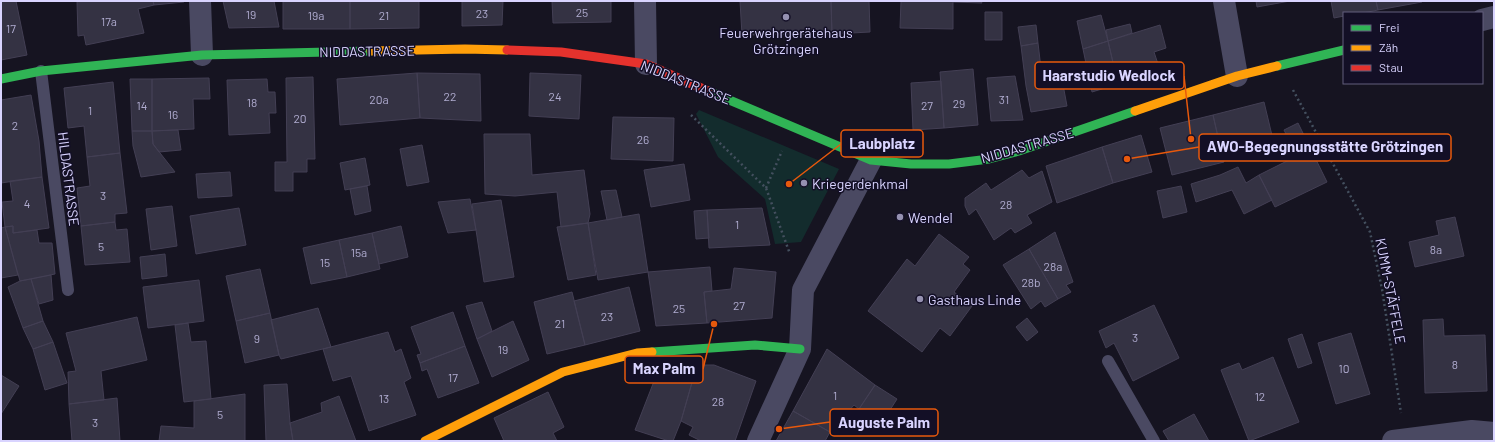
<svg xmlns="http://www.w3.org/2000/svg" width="1495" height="442" viewBox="0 0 1495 442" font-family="Barlow,sans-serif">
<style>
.green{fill:#132c2d}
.building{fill:#343243;stroke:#433f54}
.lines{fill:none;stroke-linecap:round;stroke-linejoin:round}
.path{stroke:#44505f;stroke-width:2.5;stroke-dasharray:2 3;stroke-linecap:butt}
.lane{stroke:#4a4962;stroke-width:12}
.street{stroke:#4a4962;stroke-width:22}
.fast{stroke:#30b455;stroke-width:9}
.slow{stroke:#ff9f0a;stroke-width:9}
.jam{stroke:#e5322d;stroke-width:9}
.poi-dot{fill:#9591b1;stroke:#130f26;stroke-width:1.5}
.labels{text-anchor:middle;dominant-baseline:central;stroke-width:3;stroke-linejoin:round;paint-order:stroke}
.number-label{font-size:12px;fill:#b0acd0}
.poi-label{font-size:14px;fill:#d9d4ff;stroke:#130f26;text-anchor:start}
.street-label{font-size:14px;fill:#d9d4ff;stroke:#130f26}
.leader{fill:none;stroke:#e8590c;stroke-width:1.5}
.callout-dot{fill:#e8590c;stroke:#130f26;stroke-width:1.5}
.callout{fill:#130f26;stroke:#e8590c;stroke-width:1.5}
.callout-label{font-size:15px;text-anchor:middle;font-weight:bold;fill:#d9d4ff}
</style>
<rect width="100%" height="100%" fill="#161421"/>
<!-- green -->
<path class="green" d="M699,110L839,169L801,242L775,244L765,199L718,157L696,114Z"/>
<!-- building -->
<path class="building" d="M1,1H16L27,55L1,60Z
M77,1H153L154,5L138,9L144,33L86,45L84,35L78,36Z
M153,1H184V2L154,5Z
M223,1H274L279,27L229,28Z
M283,1H350V29H283Z
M350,1H419V28L350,29Z
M462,1H503L502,25L462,26Z
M552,1H611V22L553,23Z
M740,1H831L832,34L742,35Z
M831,1H869L870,32L832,34Z
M901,1H953V29L900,28Z
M953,1H981L982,3L953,2Z
M1256,1H1290L1257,7Z
M1331,1H1376L1378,10L1363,13H1344V16L1334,18Z
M1376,1H1422V2L1378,10Z
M985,12H1002V40H985Z
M1101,15L1108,41L1083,49L1077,21Z
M1130,24L1132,33L1108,41L1106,30Z
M1036,25L1038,43L1021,46L1018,27Z
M1160,25L1166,48L1154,52L1160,70L1118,84L1108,41Z
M1108,41L1118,84L1092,92L1083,49Z
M1038,43L1042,77L1061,74L1067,106L1031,112L1026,86L1021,46Z
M973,69L978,125L944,128L940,72Z
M417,73L420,118L340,125L337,79Z
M417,73L480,74L481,121L420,118Z
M530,73L581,75L579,119L529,116Z
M1015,76L1023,120L991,121L987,78Z
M313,77L315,159H307V172H293V191H275V162H287L286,78Z
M209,78L210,99H193L194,129L152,131V79Z
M130,79H152V131H132Z
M267,79L268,92H275L276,113H269L270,133L229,135L227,80Z
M941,81L944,128L913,130L911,83Z
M113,82L120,153L87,157L84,126L68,128L64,88Z
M31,95L39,141L42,177L1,183V100Z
M1264,102L1275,148L1264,150L1261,141L1221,151L1213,115Z
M1213,115L1224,162L1172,175L1160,128Z
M613,117L674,118L673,161L611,159Z
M1298,123L1327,182L1275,207L1259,175L1297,156L1284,130Z
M178,130L181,150L159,152L153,144L152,131Z
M132,131H152L153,144L175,172L141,177L133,146Z
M484,134H530L532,175L584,170L590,214L588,223L561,227L557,192L515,196L485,194Z
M1141,135L1152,172L1113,183L1102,147Z
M422,145L429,182L407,186L400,149Z
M1102,147L1113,183L1057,203L1046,166Z
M120,153L127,213L115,214V222L81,226L77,188L90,186L87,157Z
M365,158L370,185L345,190L340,163Z
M684,164L690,200L651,207L644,170Z
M1238,167L1246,183L1259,175L1272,200L1244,214L1232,190L1196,202L1191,184L1220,175Z
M1022,170L1029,178L1042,171L1052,202L1027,215L1032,223L1015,233L1011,228L994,240L976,209L969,215L965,206V198L986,183L991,190Z
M230,172L232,196L198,198L196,174Z
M42,177L49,228L13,233V226L5,227L2,202L13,201L10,181Z
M367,186L371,211L355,215L350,189Z
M1181,186L1187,212L1163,218L1157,191Z
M616,190L622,217L607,220L601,191Z
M470,199L476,230L448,233L438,202Z
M501,200L514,277L484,282L472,204Z
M172,206L177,246L151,250L146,209Z
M239,208L246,245L196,254L190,216Z
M762,208L770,245L709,248L707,210Z
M707,210L709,238L696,239L694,211Z
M639,214L648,272L598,280L588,223Z
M1455,217L1464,256L1415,267L1409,242L1439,235L1436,221Z
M115,222L116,230L127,229L130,262L85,265L81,226Z
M588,223L596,275L568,280L557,227Z
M13,226V233L37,230L39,243H52L55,274L20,281L5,227Z
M401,226L408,257L379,264L372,233Z
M5,227L18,275L1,278V228Z
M1055,232L1073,282L1066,285L1071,292L1058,299L1029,249Z
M372,233L380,269L347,277L339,240Z
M939,234L969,257L963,264L970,270L954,292L972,306L950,336L940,328L922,352L868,311L907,259L915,266Z
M339,240L347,277L311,284L303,248Z
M1029,249L1058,299L1045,307L1041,301L1031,309L1003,265Z
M165,254L167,276L142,279L140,257Z
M710,267L712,291L704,292L707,323L656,326L648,272Z
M734,268L776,272L772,318L707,323L704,292L731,289Z
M260,269L270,313L236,321L226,276Z
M51,275L53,300L39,304L31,279Z
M31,279L43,321L23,328L8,287L20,281Z
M199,280L204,321L148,328L143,287Z
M629,287L640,331L585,345L574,301Z
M572,292L585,345L547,354L534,302Z
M482,302L492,331L477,339L466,306Z
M1154,305L1179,358L1133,381L1114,343L1106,348L1099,331Z
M318,308L331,347L281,359L279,355L271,320Z
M453,312L465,346L420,363L417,355L421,354L411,327Z
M270,313L279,355L245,363L236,321Z
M137,317L147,360L101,371L104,400L69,404L68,372L76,371L66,333Z
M1027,318L1038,332L1027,341L1016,327Z
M1443,319L1444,336L1485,335L1487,391L1425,393L1423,320Z
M43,321L53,342L33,349L23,328Z
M513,321L529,360L492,377L477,339Z
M188,323L191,342L206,341L211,399L184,402L175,325Z
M388,332L395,352L401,349L411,378L404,382L416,415L369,431L351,376L333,381L323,349Z
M1351,333L1370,394L1336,404L1318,343Z
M1302,334L1312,363L1298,368L1288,339Z
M53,342L67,383L45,390L33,349Z
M465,346L479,383L438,398L427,369L422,371L420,363Z
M827,349L875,385L859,409L854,405L847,413L840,409L830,432L793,411Z
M1273,357L1299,422L1249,441L1221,370L1239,363L1242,370Z
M697,365H714L756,381L735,441H701L689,435L693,427L681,421Z
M697,365L681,421L673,441H669L635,430L658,371Z
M1,375L19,386L1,414Z
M287,384L290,423L293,441H266L264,385Z
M875,385L897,399L881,424L859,409Z
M548,392L564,427L553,433L557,441H504L494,418Z
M245,394V441H159L161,426L194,428V401Z
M339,396L356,441H293L290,423L322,412L321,403Z
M117,398L120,441H72L69,404Z
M793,411L830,432L825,441H776Z
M1194,414L1209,441H1169L1163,431Z"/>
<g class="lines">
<!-- path -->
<path class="path" d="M1293,90L1370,232L1382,289L1401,413
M691,115L766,188L790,254
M766,188L782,151"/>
<!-- lane -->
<path class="lane" d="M41,71L68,290
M1108,361L1154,441"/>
<!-- street -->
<path class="street" d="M200,1L202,55
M645,1L646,64
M1224,1L1237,76
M1482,20L1494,17
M758,441L800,349L803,290L871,160
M1393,441L1472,431L1494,433"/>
<!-- fast -->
<path class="fast" d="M1277,66L1344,50
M1,79L41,71L202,55L371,51
M708,91L871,160L911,164H949L989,159L1019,151L1135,111
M652,352L755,345L800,349"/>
<!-- slow -->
<path class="slow" d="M371,51L465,49L507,50
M1135,111L1237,76L1277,66
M425,441L563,372L637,353L652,352"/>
<!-- jam -->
<path class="jam" d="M507,50L561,52L646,64L708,91"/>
</g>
<!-- markers -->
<g class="poi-dot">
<circle cx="786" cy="17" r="4"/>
<circle cx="804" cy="183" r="4"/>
<circle cx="900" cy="217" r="4"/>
<circle cx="920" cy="299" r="4"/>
</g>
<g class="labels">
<!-- number labels -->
<g class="number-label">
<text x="582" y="12">25</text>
<text x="482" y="13">23</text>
<text x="251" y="14">19</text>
<text x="316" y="15">19a</text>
<text x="384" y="15">21</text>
<text x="109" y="21">17a</text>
<text x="11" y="28">17</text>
<text x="450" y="96">22</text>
<text x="555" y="96">24</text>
<text x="379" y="99">20a</text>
<text x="1004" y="99">31</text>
<text x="252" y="102">18</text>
<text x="959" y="103">29</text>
<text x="142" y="105">14</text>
<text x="927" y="105">27</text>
<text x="90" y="110">1</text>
<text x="173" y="114">16</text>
<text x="300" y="118">20</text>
<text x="15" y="125">2</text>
<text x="643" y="139">26</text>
<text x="103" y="195">3</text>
<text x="27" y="203">4</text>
<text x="1006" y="204">28</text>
<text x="737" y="224">1</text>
<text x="101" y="246">5</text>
<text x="1436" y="249">8a</text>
<text x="359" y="252">15a</text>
<text x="325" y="262">15</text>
<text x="1053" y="266">28a</text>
<text x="1031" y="282">28b</text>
<text x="739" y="305">27</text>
<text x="679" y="308">25</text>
<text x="607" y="316">23</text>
<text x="560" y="323">21</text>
<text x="1135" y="337">3</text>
<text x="257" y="338">9</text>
<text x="503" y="349">19</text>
<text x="1455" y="364">8</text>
<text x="1344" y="368">10</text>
<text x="453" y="377">17</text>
<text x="835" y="395">1</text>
<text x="1260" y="396">12</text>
<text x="384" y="398">13</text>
<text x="718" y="401">28</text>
<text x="220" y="414">5</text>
<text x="95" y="422">3</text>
</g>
<!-- poi labels -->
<g class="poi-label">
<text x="786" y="32" text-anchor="middle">Feuerwehrgerätehaus<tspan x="786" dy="16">Grötzingen</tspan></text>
<text x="812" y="183">Kriegerdenkmal</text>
<text x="908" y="217">Wendel</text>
<text x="928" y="299">Gasthaus Linde</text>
</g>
<!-- street labels -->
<g class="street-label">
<text transform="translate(367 51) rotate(-1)">NIDDASTRASSE</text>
<text transform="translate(686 82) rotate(22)">NIDDASTRASSE</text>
<text transform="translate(1027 145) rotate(-16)">NIDDASTRASSE</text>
<text transform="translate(69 179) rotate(83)">HILDASTRASSE</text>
<text transform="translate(1391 291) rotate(79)">KUMM-STÄFFELE</text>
</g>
</g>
<!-- callouts -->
<path class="leader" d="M1191 139L1184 76M789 184L841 144M1127 159L1199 147M714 324L703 369M779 429L830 422"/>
<g class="callout-dot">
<circle cx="1191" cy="139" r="4"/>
<circle cx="789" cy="184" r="4"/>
<circle cx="1127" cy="159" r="4"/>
<circle cx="714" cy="324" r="4"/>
<circle cx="779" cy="429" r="4"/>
</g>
<g class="callout">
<rect x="1035" y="62" width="149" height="27" rx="4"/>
<rect x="841" y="130" width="82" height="27" rx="4"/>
<rect x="1199" y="134" width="252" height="27" rx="4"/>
<rect x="625" y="356" width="78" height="27" rx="4"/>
<rect x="830" y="409" width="108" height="27" rx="4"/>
</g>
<g class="callout-label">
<text x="1109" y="81">Haarstudio Wedlock</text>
<text x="882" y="149">Laubplatz</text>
<text x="1325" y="152">AWO-Begegnungsstätte Grötzingen</text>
<text x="664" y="374">Max Palm</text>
<text x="884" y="428">Auguste Palm</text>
</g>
<!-- border -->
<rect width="1495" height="442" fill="none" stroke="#d9d4ff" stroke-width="4"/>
<!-- legend -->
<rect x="1343" y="12" width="140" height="72" fill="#130f26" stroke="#625e7d"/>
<rect x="1351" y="25" width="20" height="6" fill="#30b455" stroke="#625e7d"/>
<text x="1379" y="32" font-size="12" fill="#d9d4ff">Frei</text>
<rect x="1351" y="45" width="20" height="6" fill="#ff9f0a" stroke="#625e7d"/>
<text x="1379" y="52" font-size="12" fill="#d9d4ff">Zäh</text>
<rect x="1351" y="65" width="20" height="6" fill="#e5322d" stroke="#625e7d"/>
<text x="1379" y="72" font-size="12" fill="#d9d4ff">Stau</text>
</svg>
